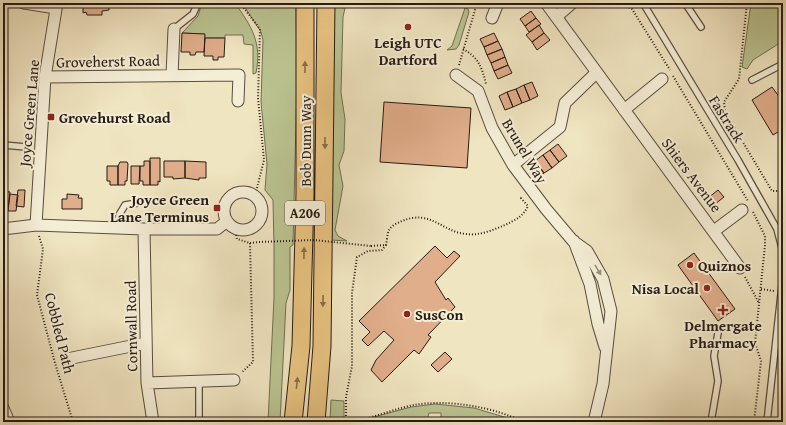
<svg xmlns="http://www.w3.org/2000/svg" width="786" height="425" viewBox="0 0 786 425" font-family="'Gentium Book Plus',serif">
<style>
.green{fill:#bbc492;stroke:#706f52}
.building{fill:#e1ae8b;stroke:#261a12}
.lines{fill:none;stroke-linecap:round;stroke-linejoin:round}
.lane-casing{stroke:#584d3e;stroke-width:8}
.street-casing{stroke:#584d3e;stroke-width:13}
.primary-casing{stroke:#261a12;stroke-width:19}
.path{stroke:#261a12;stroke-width:2;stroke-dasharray:1 2;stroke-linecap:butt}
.lane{stroke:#f5eed7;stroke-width:5.5}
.street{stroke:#f5eed7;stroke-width:11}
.primary{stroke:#e8c280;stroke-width:17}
.path-bridge{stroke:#261a12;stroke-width:2;stroke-dasharray:1 2;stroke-linecap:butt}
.oneway{fill:#876e49}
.oneway2{fill:#988f7e}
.poi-dot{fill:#8f2418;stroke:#f5eed7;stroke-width:1.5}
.labels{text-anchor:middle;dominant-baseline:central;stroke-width:4;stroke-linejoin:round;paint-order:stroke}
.shield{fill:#f5eed7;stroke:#645a4d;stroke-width:1}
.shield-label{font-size:14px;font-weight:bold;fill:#261a12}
.poi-label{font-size:15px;font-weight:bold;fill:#261a12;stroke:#f5eed7;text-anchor:start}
.street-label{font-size:15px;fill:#261a12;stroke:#f5eed7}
</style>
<rect width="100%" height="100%" fill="#f0e5c1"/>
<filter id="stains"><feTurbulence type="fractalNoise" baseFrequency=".005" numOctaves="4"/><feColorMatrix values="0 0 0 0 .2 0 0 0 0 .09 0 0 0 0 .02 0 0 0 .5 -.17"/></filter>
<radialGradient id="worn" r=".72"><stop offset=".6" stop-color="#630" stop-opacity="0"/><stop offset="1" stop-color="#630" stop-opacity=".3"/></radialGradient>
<!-- green -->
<path class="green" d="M202,3H235C252,27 262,43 256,73L253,74V45L244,44L243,35H225V38H205L204,34L182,33L198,16Z
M242,3H296L297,79L293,245L290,247V290L286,303L280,422H268L274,298V247L273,200L265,190L267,164L261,102L263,40L261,32Z
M333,3H343L345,8L343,17L341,93L345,119L344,151L339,165L343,186L335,230L338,236L347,241L331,240Z
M751,3H783V41L753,60L747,69L742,67Z
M465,8L468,9L469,12L459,45L456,49L447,50L452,46Z
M331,400L344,401V422H330Z
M435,404L474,408L521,422H441V413H429L427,420L355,422L411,407Z"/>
<!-- building -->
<path class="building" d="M385,3H437H421V5Z
M106,4H109V10L102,11V15H87L86,12L83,13V5Z
M531,11L536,18L525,26L520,19Z
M536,18L541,24L529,32L525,26Z
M539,25L544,33L532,42L526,35Z
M182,33L205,34L204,52H196L195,55H190V52H181Z
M494,33L498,41L484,47L480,39Z
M544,33L550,40L537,50L532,42Z
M205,38H225L224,57H218V60H213V56H204Z
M498,41L502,49L487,55L484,47Z
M502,49L505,57L491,63L487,55Z
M505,57L508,65L494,71L491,63Z
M508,65L512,73L498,79L494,71Z
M532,82L538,96L530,100L524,85Z
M524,85L530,100L522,103L516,89Z
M772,87L783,102V129L773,135L752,100Z
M516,89L522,103L513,107L507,92Z
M507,92L513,107L505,110L499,96Z
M384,102L471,108L467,168L380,162Z
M558,144L567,156L559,162L550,150Z
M550,150L559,162L552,168L543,155Z
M543,155L552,168L544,173L535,161Z
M150,158H160V182L158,181V185H150Z
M144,161H150V185H143V181H140V166H144Z
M164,161H185V178L173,179V177H164Z
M185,161L206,162V178H199V180L185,178Z
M535,161L544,173L537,178L528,166Z
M120,162H127L128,164L127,181H125V185H118V166Z
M107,166H118V185H110V181H107Z
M131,166H140L139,184H131Z
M18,190H25L24,207L16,206Z
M718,190L724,197L714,205L708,198Z
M3,191L10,192L8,209L3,208Z
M10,194L18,195L16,211H8Z
M67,194L79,195L78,198H82V209H62V199H67Z
M435,246L447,258L454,251L460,256L435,282L446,300L448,298L455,307L428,335L431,337L419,354L414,350L382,382L371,370L376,360L394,340L384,331L368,346L362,340L370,332L359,321Z
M694,253L735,309L718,321L678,265Z
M445,352L452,359L438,372L431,365Z"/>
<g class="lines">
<!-- lane casing -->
<g class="lane-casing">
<path id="lane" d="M643,3L738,160L777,229L783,252
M685,3L701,27
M174,29L193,14L198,3
M752,80L781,65L783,68
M3,145L26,147
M118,228L119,215L125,205L150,201
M199,422V381
M711,422L718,381L714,356L718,333
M767,422L783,276"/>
</g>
<!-- street casing -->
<g class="street-casing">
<path id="street" d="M24,3L56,8
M546,3L740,268
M556,17L572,3
M492,18L498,3
M172,75L174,29
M456,75L478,91L492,128L513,165L546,209L573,241L587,251L603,279L611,311L603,384L594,422
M45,77L239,75L238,101
M624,110L662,79
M513,165L560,127L565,103L596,73
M224 211a19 19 0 1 1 38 0a19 19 0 1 1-38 0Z
M36,225L45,77L57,3
M3,229L36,225L144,229H217L227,221
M144,229L147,383L153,422
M714,231L742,210
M574,241L590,284L598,324L605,347
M67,359L146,343
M147,383L234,380
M3,408L9,422"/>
</g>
<!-- primary casing -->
<g class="primary-casing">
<path id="primary" d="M293,422L301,346L305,194V3
M316,422L322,346L326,3"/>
</g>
<!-- path -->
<path class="path" d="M240,3L260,29L258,98L264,160L255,196
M621,3L632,9L670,70
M747,3L739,79L724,102L725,112L772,191H783
M463,49C478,57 482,67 486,84
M780,57L779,46L783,44
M459,65L477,3
M673,76L748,201
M753,212L765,236V245L755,343L761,361L754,422
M235,229L237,239L250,243L253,362L241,373
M39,236L43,249L37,295L55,363L73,422
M250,243L259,242
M371,246L386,245C387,241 387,234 389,230C391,226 397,223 402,221C431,209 442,232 466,234C479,236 493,230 505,225C515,220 523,217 528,206L521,198L522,196
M745,277L759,303
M761,289L774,291
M346,422V397L352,366V293L357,257L368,251L382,250L386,245
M352,422C373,418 393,409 414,405C446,399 495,407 523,422"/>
<!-- lane -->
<use href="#lane" class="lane"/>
<!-- street -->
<use href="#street" class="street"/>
<!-- primary -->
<use href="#primary" class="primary"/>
<!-- path-bridge -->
<path class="path-bridge" d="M259,242L314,240L371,246"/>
</g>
<!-- one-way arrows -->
<defs><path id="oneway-solid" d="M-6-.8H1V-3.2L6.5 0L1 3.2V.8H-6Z"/></defs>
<g class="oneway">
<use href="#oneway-solid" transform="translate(305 67) rotate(-90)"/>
<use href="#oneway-solid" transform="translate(325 143) rotate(90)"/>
<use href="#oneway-solid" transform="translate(304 253) rotate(-89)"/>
<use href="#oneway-solid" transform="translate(323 301) rotate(91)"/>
<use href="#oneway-solid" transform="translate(297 383) rotate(-84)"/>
</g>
<use class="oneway2" href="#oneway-solid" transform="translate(598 270) rotate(59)"/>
<!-- markers -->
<g class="poi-dot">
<circle cx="408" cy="27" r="4"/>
<rect x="47" y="113" width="8" height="8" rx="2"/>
<rect x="213" y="204" width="8" height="8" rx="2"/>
<circle cx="690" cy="265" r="4"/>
<circle cx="707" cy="288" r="4"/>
<path d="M721 304h4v4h4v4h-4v4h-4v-4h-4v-4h4z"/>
<circle cx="407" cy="314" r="4"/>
</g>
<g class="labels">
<!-- shield labels -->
<rect class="shield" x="285" y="201" width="40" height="24" rx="3"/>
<g class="shield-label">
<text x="305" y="213">A206</text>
</g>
<!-- poi labels -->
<g class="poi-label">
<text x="408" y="42" text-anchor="middle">Leigh UTC<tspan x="408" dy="17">Dartford</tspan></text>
<text x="59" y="117">Grovehurst Road</text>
<text x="209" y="199" text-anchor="end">Joyce Green<tspan x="209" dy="17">Lane Terminus</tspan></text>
<text x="698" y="265">Quiznos</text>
<text x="699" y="288" text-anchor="end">Nisa Local</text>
<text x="415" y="314">SusCon</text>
<text x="723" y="325" text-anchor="middle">Delmergate<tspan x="723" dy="17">Pharmacy</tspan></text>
</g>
<!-- street labels -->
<g class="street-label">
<text transform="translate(108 61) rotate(-1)">Groveherst Road</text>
<text transform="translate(29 113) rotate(-85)">Joyce Green Lane</text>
<text transform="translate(727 119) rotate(58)">Fastrack</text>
<text transform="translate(305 141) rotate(-90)">Bob Dunn Way</text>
<text transform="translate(525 151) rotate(59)">Brunel Way</text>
<text transform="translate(692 175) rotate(53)">Shiers Avenue</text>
<text transform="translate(131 326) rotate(-91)">Cornwall Road</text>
<text transform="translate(60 333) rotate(76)">Cobbled Path</text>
</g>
</g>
<!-- margin -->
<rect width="786" height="425" fill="none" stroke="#f0e5c1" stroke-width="16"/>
<rect x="4" y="4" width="778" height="417" fill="none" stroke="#261a12" stroke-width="2"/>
<rect x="8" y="8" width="770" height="409" fill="none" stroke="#261a12"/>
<rect width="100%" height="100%" filter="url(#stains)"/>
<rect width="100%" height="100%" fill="url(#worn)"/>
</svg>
